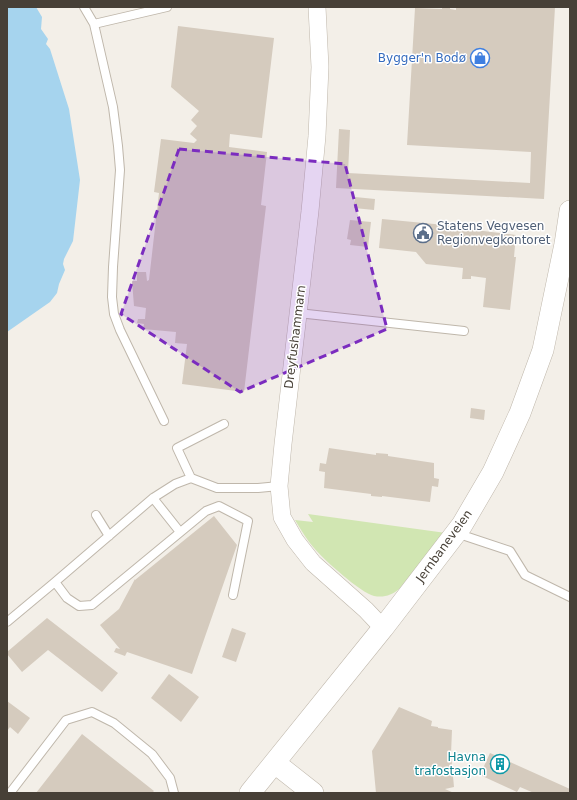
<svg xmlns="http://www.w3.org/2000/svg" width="577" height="800" viewBox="0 0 577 800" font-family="'DejaVu Sans',sans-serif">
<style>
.green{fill:#d1e6b2}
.water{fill:#a6d4ee}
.building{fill:#d5cbbe}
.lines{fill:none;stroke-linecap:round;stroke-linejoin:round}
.service-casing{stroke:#bfb7ab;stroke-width:10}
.minor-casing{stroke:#bfb7ab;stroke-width:18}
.tertiary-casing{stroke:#bfb7ab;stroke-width:22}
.service{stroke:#fff;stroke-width:8}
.minor{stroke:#fff;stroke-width:17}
.tertiary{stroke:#fff;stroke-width:21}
.marked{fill:#7b2cbf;fill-opacity:0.2;stroke:#7b2cbf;stroke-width:3;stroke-dasharray:8 5;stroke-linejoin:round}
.labels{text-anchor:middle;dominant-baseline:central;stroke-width:3;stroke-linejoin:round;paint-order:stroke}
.shop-label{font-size:12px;fill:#366cbe;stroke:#fff;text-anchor:end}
.service-label{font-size:12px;fill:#4e5e75;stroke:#fff;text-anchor:start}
.street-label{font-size:12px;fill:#474037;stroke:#fff}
.culture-label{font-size:12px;fill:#0d838f;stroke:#fff;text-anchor:end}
</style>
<rect width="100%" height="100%" fill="#f3efe8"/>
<!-- green -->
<path class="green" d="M308,514L446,533L399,589C392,595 384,598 374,596C361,593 323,559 314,548C307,540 301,530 295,520L313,522Z"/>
<!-- water -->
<path class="water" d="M7,7H36L42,17L41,29L48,39L46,44L50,49L69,109L80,180L73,241L64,259L63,264L65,270L59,284L57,293L50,302L7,332Z"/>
<!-- building -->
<path class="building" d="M442,7H450V9L456,10V7H555L544,199L336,188L339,129L350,130L348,173L530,183L531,152L407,145L415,8L442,9Z
M178,26L274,38L262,138L230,134L229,147L267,152L261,205L266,206L244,392L182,384L187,344L175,343L176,332L143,329L144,324L137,323L138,319H145L146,308L134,306L132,281H137V272H146L147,281L149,280L159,193L154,192L161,139L194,143L197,140L190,134L197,126L191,120L199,111L171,87Z
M355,197L375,199L374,210L354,208Z
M382,219L455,226L468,228L467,229L516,235L514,257H516L510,310L483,307L486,278L471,276V279H462L463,268L426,264L416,252L379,248Z
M350,220L371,222L368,247L350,245L351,240L347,239Z
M471,408L485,410L484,420L470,418Z
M329,448L376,455V453L388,454V456L434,463V478L439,479L438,487L432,486L430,502L382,496V497L371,496V494L324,488L325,472L319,471L320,463L326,464Z
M214,516L237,545L192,674L127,652L125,656L114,652L116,648L120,649L100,625L119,609L135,579V580Z
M47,618L118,673L102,692L48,650L22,672L7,654V652Z
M232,628L246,633L236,662L222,657Z
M169,674L199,697L181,722L151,698Z
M7,701L30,718L18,734L10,727L7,731Z
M399,707L432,721L431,726L438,727V728L452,730L451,754L454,787L445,789L454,793H376L372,751Z
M82,734L154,791L152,793H36Z
M490,753L570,789V793H534L520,787L517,792L480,775Z"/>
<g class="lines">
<!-- service casing -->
<g class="service-casing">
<path id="service" d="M84,7L94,24L113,107L118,146L120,170L113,267L112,297L114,314L120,330L164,421
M94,24L167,7
M298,313L464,331
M191,478L177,448L224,424
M153,498L180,532
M96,515L109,536
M456,533L510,551L525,575L570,597
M233,595L248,521L219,506L206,511L92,605L79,606L67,598L55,582L153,498L175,484L191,478L217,488H258L279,486
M7,622L55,582
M10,793L66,720L92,712L114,723L152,754L170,778L174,793"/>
</g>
<!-- minor casing -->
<g class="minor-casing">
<path id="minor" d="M317,7L320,67L317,136L310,211L283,444L279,486L282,517L295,540L313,563L366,610L383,628"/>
</g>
<!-- tertiary casing -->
<g class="tertiary-casing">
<path id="tertiary" d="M275,763L313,793
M250,793L383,628L462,525L493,472L520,413L543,350L565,244L570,211"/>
</g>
<!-- service -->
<use href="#service" class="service"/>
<!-- minor -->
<use href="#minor" class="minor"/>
<!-- tertiary -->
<use href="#tertiary" class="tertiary"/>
</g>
<!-- marked area -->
<path class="marked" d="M179,149L345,164L387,329L240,392L121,314Z"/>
<!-- icons -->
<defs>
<g id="shop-ring" transform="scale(1)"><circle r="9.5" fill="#fff" stroke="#3f7fe0" stroke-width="1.5"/><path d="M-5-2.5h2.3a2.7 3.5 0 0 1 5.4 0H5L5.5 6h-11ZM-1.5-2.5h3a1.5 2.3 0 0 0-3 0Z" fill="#3f7fe0"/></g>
<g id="civic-ring" transform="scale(1)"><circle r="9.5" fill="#fff" stroke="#5c6f8a" stroke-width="1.5"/><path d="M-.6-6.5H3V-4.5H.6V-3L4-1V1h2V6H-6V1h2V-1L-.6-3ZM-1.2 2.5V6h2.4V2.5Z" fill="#5c6f8a"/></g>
<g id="building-ring" transform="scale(1)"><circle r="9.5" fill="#fff" stroke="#0f9aa8" stroke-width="1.5"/><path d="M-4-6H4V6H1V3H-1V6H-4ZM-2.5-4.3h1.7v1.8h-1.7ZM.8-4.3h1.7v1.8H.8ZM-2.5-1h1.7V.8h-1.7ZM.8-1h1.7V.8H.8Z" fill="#0f9aa8"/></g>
</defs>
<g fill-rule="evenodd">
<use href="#shop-ring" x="480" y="58"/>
<use href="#civic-ring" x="423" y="233"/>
<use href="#building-ring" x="500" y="764"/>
</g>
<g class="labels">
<!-- shop labels -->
<g class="shop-label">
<text x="466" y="58">Bygger'n Bodø</text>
</g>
<!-- service labels -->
<g class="service-label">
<text x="437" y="226">Statens Vegvesen<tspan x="437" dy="14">Regionvegkontoret</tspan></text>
</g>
<!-- street labels -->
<g class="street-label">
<text transform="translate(295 337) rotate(-83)">Dreyfushammarn</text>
<text transform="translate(444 546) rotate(-54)">Jernbaneveien</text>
</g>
<!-- culture labels -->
<g class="culture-label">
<text x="486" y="757">Havna<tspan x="486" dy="14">trafostasjon</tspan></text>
</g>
</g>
<!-- border -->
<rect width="577" height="800" fill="none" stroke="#474037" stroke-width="16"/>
</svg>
